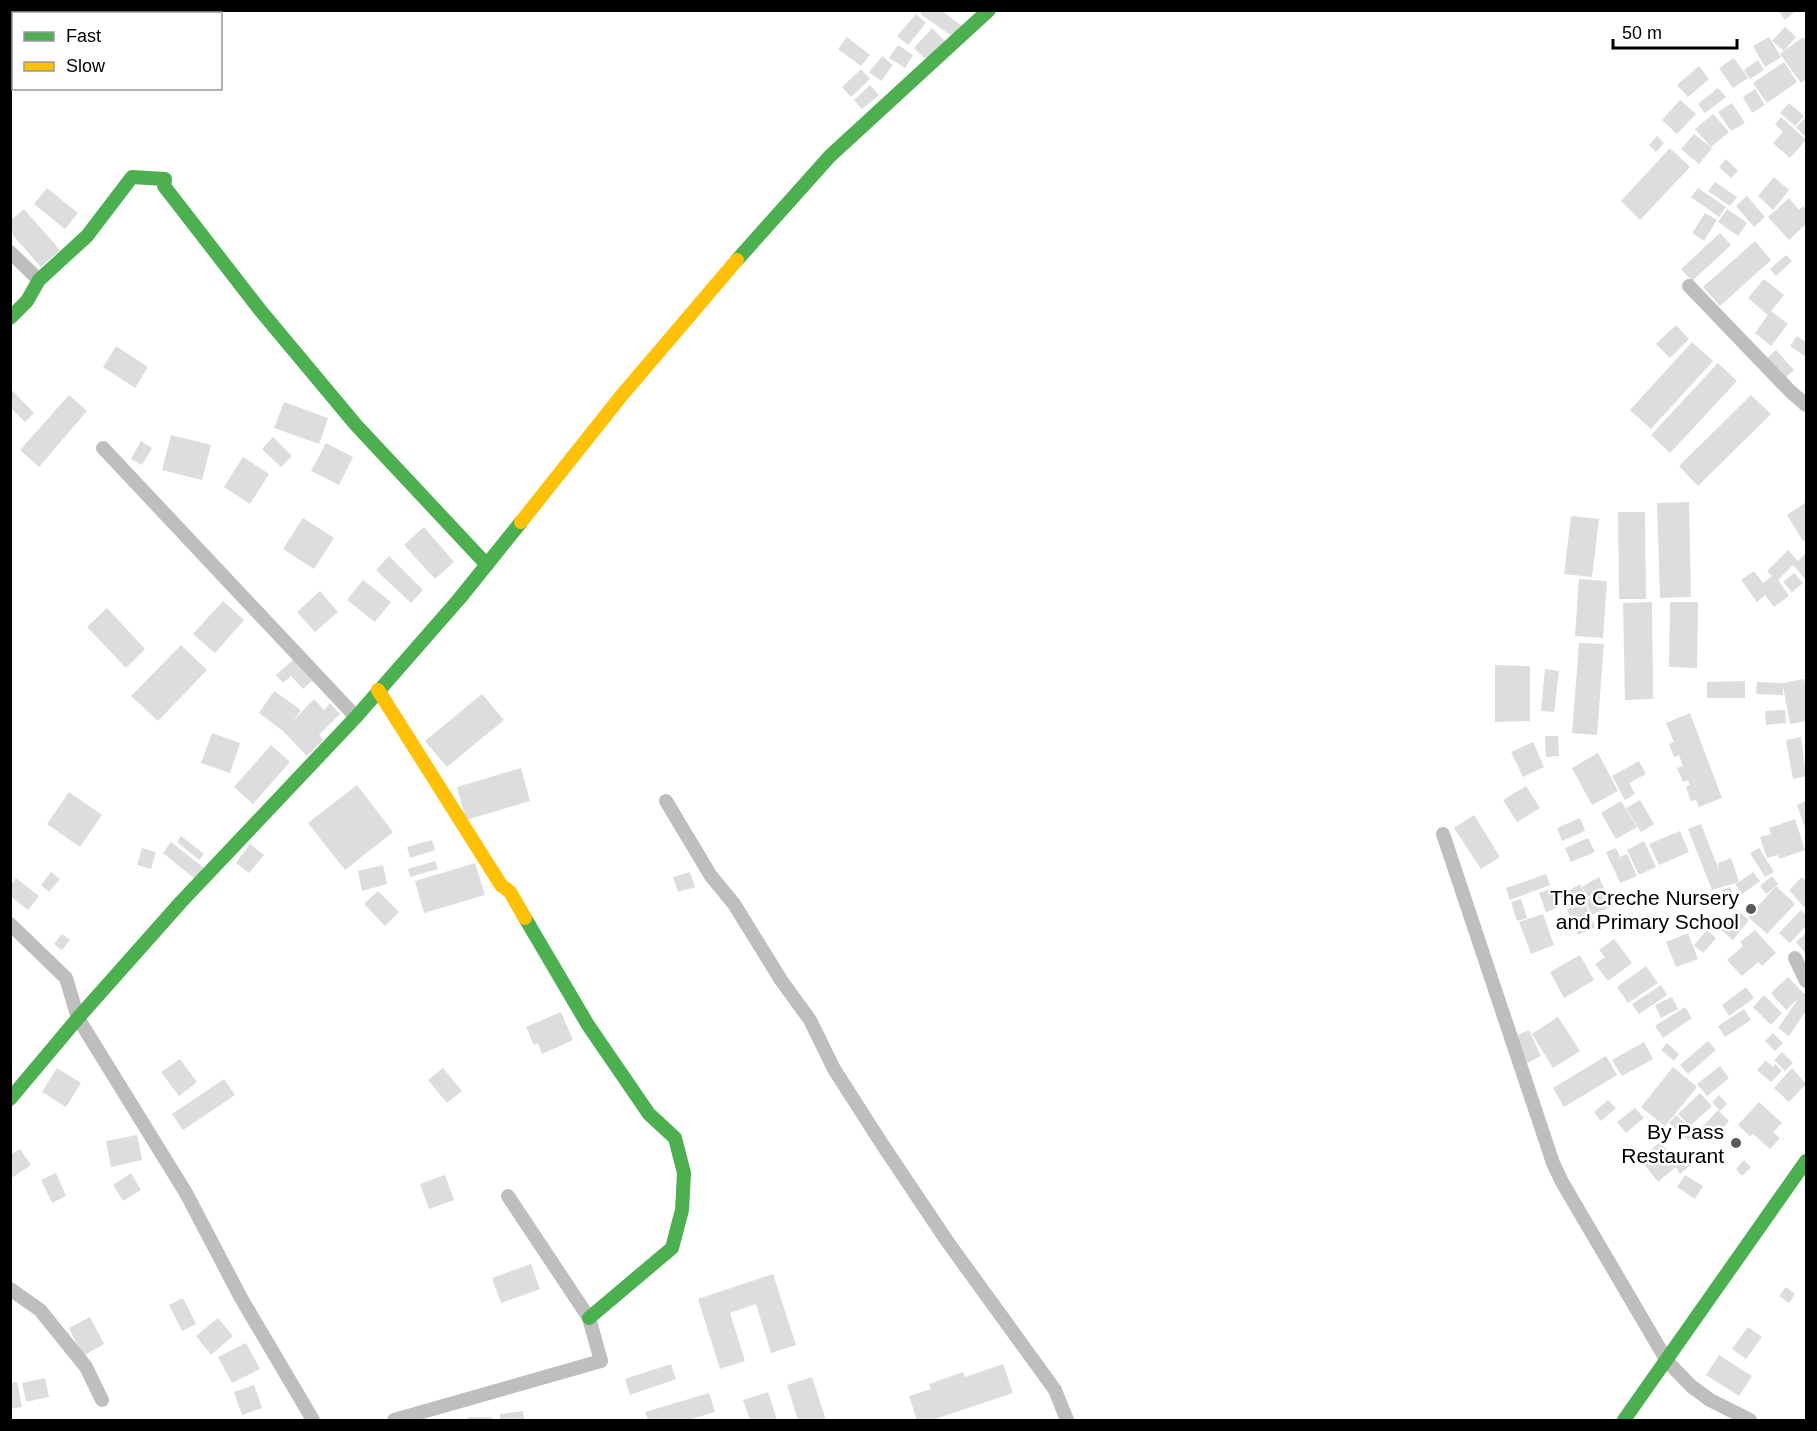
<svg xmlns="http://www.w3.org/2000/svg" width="1817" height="1431" viewBox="0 0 1817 1431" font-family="Helvetica,sans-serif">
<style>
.building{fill:#ddd}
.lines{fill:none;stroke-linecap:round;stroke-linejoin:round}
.street{stroke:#bebebe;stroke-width:14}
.fast{stroke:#4caf50;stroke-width:14}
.slow{stroke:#ffc107;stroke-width:14}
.poi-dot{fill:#595959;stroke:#fff;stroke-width:2}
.labels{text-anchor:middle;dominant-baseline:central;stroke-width:5;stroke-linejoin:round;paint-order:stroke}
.poi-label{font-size:21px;fill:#000;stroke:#fff;text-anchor:end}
</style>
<rect width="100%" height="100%" fill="#fff"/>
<!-- building -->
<path class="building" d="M923,10H941L963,27L955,38L920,14Z
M1778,10H1797L1785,20Z
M916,14L926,23L908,45L897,36Z
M14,20V59L10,55V22Z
M1785,27L1796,37L1784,51L1772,41Z
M932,28L946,42L931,59L923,57L914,48Z
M847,37L870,55L861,66L838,49Z
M1769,37L1781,57L1765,67L1753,46Z
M1803,37L1806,41V79L1801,83L1780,54Z
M898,45L913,55L905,68L889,58Z
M882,56L893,65L881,81L869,72Z
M1734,58L1748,78L1733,88L1719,68Z
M1758,60L1764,70L1750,79L1744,70Z
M1784,62L1797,82L1767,103L1753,83Z
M1699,66L1709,79L1688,97L1677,85Z
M861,69L870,79L851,97L842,87Z
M870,85L879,95L862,109L854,100Z
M1718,88L1726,97L1705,113L1698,104Z
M1755,89L1765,105L1752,113L1743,97Z
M1680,100L1696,114L1677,134L1662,120Z
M1732,103L1745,123L1731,131L1718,112Z
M1789,103L1804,116L1795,126L1780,113Z
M1713,114L1729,132L1711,147L1695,129Z
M1781,117L1806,140L1790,158L1773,143L1783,132L1775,124Z
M1806,117V138L1796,127Z
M1694,134L1712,148L1699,164L1681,149Z
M1657,136L1664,143L1656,152L1649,145Z
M1670,148L1690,167L1640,220L1621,201Z
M1726,159L1738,171L1731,178L1719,167Z
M1774,177L1789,190L1773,210L1758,196Z
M1715,182L1737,197L1730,206L1708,191Z
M47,188L78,213L65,229L34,204Z
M1698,188L1726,207L1719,217L1691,197Z
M1747,196L1765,217L1754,227L1736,206Z
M1789,198L1799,210L1803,206L1806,210V224L1789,240L1768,217Z
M24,209L60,250L41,267L10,232V221Z
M1727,209L1747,223L1738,236L1718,222Z
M1705,213L1717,220L1704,241L1692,233Z
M1720,233L1731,245L1692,281L1681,269Z
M1755,241L1771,260L1720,306L1703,287Z
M1786,255L1792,261L1776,276L1770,269Z
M1764,279L1784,295L1771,311L1788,324L1771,346L1755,333L1768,315L1748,298Z
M1676,325L1689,339L1670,358L1656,344Z
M1797,336L1806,342V357L1790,346Z
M1692,342L1713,361L1651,429L1630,410Z
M116,346L148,367L135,388L103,367Z
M1776,350L1794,370L1783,380L1765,360Z
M1718,363L1737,381L1670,453L1651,435Z
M10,388L34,413L25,422L10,407Z
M69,395L87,411L39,467L20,450Z
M1751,395L1771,414L1698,486L1679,466Z
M284,402L328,418L319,444L274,428Z
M171,435L211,445L202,480L162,470Z
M273,437L292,456L281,467L262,449Z
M141,441L152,448L142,465L131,459Z
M326,443L353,457L339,485L311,471Z
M243,457L269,474L250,504L224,487Z
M1689,502L1691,597L1660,598L1657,503Z
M1806,502V540L1803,541L1787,515Z
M1618,512H1645L1646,599H1619Z
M1571,516L1599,519L1592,577L1564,574Z
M303,518L334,538L314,569L283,549Z
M424,527L454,562L435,579L404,545Z
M1788,550L1798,561L1806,553V580L1793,565L1778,580L1789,596L1774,607L1765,595L1757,602L1741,580L1754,571L1763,583L1772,576L1767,571Z
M389,556L423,590L411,603L376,570Z
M1794,573L1803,583L1792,592L1783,582Z
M1579,579L1607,581L1603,638L1575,636Z
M363,580L391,602L375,622L347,600Z
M320,591L338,612L315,632L297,612Z
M223,601L244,620L215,653L193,634Z
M1652,602L1653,699L1625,700L1623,603Z
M1670,602H1698L1697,668L1669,667Z
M107,608L145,649L126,668L87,627Z
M1579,643L1604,644L1597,735L1572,733Z
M181,645L207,670L158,721L131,696Z
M293,660L312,681L303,689L291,676L283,683L276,675Z
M1495,665L1530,666V721L1495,722Z
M1545,669L1559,671L1554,712L1541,711Z
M1804,679L1806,693V721L1790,724L1783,686V695L1756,694L1757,682L1783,683Z
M1745,681V698H1707V682Z
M274,691L301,710L293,721L314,699L324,710L330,703L340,714L319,735L323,740L307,756L283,731L259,713Z
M482,694L504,720L447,767L425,741Z
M1785,710L1786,723L1766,725L1765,711Z
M1690,713L1722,798L1699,807L1696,800L1691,801L1686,787L1690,785L1688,780L1683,782L1677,768L1683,766L1679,755L1674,757L1669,744L1674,742L1666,723Z
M212,733L240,743L230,773L201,763Z
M1545,736H1558L1559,756L1546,757Z
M1801,737L1806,776L1793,779L1786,740Z
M1533,742L1544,767L1523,777L1511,752Z
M271,745L290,762L253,804L234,787Z
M1598,753L1618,791L1592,805L1572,768Z
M1639,761L1646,774L1629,783L1635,794L1625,800L1612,776Z
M521,768L530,801L466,820L457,787Z
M357,785L393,832L345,870L308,823Z
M1526,786L1540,808L1517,822L1503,800Z
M69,792L102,815L80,847L47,824Z
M1640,800L1654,824L1641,832L1626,808Z
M1621,801L1637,827L1616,839L1601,813Z
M1806,801V831L1797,805Z
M1474,815L1500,857L1481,869L1454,828Z
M1580,818L1585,831L1562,841L1557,828Z
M1795,819L1805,850L1779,859L1778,855L1767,858L1760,837L1771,834L1769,828Z
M1701,824L1719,870L1718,863L1731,858L1739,882L1753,872L1760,881L1742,894L1735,884L1739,882L1712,890L1688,829Z
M1680,831L1689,852L1659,865L1649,844Z
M181,836L204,854L199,860L177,842Z
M1588,838L1595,852L1571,862L1565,848Z
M432,840L435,850L410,858L407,847Z
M1644,841L1656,867L1639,875L1627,850Z
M171,842L204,868L195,879L163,853Z
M250,844L264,855L249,873L236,863Z
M142,848L156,852L151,869L137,865Z
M1616,848L1620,857L1627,854L1637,876L1620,883L1606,852Z
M1759,848L1774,872L1765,877L1750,853Z
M435,861L438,869L410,877L408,869Z
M475,863L485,895L424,913L415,881Z
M383,865L387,884L362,891L358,871Z
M51,872L60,879L49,892L41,885Z
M690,872L695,887L678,892L673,877Z
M1546,874L1550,885L1510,900L1506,888Z
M1772,876L1778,884L1766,894L1760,886Z
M1599,877L1604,888L1588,897L1582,887Z
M1802,877L1806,882V905L1804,907L1789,890Z
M16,878L39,896L28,910L10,896V886Z
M1580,884L1586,896L1567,908L1560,896Z
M1776,886L1795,904L1767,934L1748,917Z
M1730,887L1734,896L1726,899L1722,890Z
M1552,888L1559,907L1546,912L1539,893Z
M378,891L399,912L385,926L364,904Z
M1604,892L1610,907L1591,915L1586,900Z
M1521,899L1527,918L1517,921L1511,902Z
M1585,902L1595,927L1578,935L1567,909Z
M1737,910L1749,920L1733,940L1721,930Z
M1801,910L1806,915V926L1790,943L1779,933Z
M1543,914L1554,945L1531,954L1519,922Z
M1707,930L1716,938L1703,953L1694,945Z
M1755,930L1776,953L1762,966L1758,962L1742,976L1727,960L1743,946L1740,942Z
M1688,933L1698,959L1676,967L1666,942Z
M1806,933V954L1796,942Z
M62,934L70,940L62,950L54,944Z
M1614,939L1632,963L1608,981L1595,964L1605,957L1599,950Z
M1580,955L1594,980L1564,998L1550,972Z
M1646,966L1658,983L1628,1003L1617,987Z
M1788,977L1803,993L1806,994V1011L1789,1036L1778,1028L1799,998L1786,1010L1771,993Z
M1661,985L1667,995L1639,1014L1632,1004Z
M1746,987L1754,998L1729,1016L1722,1005Z
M1764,995L1782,1013L1771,1025L1753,1007Z
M1672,997L1678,1009L1661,1018L1655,1005Z
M1685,1007L1692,1018L1663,1038L1655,1026Z
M1744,1009L1751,1020L1725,1037L1718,1026Z
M561,1012L573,1040L542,1054L538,1043L534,1045L526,1027Z
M1558,1017L1580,1051L1553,1068L1532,1034Z
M1529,1030L1541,1056L1527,1063L1515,1036Z
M1773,1033L1783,1043L1775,1051L1765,1041Z
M1708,1041L1716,1050L1688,1074L1680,1065Z
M1644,1042L1653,1059L1622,1076L1612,1060Z
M1667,1043L1679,1054L1674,1061L1661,1050Z
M1782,1052L1793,1063L1785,1071L1774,1060Z
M1606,1056L1617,1075L1564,1107L1553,1088Z
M180,1059L197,1082L179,1096L161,1072Z
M1766,1060L1773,1067L1775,1064L1782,1071L1771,1082L1757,1070Z
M1720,1066L1729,1078L1707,1096L1697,1084Z
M1673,1067L1697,1087L1665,1126L1641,1107Z
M57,1068L81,1083L66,1107L42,1092Z
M443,1068L462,1091L447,1103L428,1080Z
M1792,1068L1806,1084L1789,1102L1774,1088Z
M224,1079L235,1095L183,1130L172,1114Z
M1700,1093L1712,1106L1690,1126L1678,1114Z
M1719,1095L1727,1104L1720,1111L1712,1102Z
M1608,1100L1616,1108L1601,1121L1594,1112Z
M1759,1102L1782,1123L1773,1132L1780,1138L1770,1149L1753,1134L1750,1136L1738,1125Z
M1635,1108L1644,1118L1626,1133L1617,1122Z
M1718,1110L1729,1121L1709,1142L1698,1132Z
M1676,1115L1695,1133L1688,1140L1669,1123Z
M137,1135L142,1160L111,1167L106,1141Z
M1660,1142L1677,1162L1686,1155L1693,1163L1680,1174L1676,1167L1658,1182L1640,1159Z
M20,1149L31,1165L10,1179V1155Z
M1744,1160L1751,1167L1742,1176L1736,1169Z
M56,1173L66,1196L52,1203L41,1180Z
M131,1173L141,1190L123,1201L113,1185Z
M445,1175L454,1200L429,1209L420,1184Z
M1685,1175L1703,1186L1695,1199L1677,1187Z
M531,1264L540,1289L501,1303L492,1278Z
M773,1274L796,1345L771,1353L756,1304L730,1313L745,1361L720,1369L698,1299Z
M1786,1287L1795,1294L1789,1303L1779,1296Z
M183,1298L196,1324L182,1331L169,1305Z
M90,1317L104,1344L83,1356L69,1328Z
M218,1318L233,1336L211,1355L196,1336Z
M1748,1327L1762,1337L1746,1359L1732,1349Z
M246,1343L260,1369L232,1383L218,1357Z
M1719,1355L1752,1376L1739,1396L1706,1375Z
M671,1364L676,1379L630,1395L625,1379Z
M1003,1364L1013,1393L932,1420H917L909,1396L931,1389L929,1384L963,1372L965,1377Z
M812,1377L826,1420H798L787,1385Z
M45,1378L49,1397L26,1402L22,1383Z
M17,1382L22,1407L10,1409V1383Z
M254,1385L262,1408L242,1415L234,1392Z
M768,1392L777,1420H750L743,1400Z
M709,1393L715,1412L688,1420H648L645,1412Z
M523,1411L524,1420H500V1414Z
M468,1417H492V1420H467Z"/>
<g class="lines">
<!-- street -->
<path class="street" d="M10,252L39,280
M1689,286L1790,391L1806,405
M103,448L356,717
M666,801L711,876L734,904L781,980L810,1020L834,1069L882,1144L947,1241L1055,1390L1067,1420
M1443,834L1553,1163L1562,1182L1667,1361L1691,1386L1710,1400L1750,1420
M10,924L66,978L78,1018L186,1193L241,1298L313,1420
M1795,958L1806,981
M10,1289L40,1310L86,1367L102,1400
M394,1420L601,1361L589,1318L508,1196"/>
<!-- fast -->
<path class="fast" d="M737,260L830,156L989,10
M10,318L27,301L39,280L87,236L132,177L165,179L164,186L260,310L356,425L487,565
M525,918L588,1025L649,1114L675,1138L684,1173L682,1210L672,1248L589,1318
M10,1099L78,1018L181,902L356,717L460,598L521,522
M1624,1420L1806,1161"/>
<!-- slow -->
<path class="slow" d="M521,522L622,395L737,260
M378,690L501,885L510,892L525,918"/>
</g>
<!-- markers -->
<g class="poi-dot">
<circle cx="1751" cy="909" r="6"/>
<circle cx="1736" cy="1143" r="6"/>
</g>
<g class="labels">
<!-- poi labels -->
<g class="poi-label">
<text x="1739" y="897">The Creche Nursery<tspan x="1739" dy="24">and Primary School</tspan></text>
<text x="1724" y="1131">By Pass<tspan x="1724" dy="24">Restaurant</tspan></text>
</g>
</g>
<!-- border -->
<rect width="1817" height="1431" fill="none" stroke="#000000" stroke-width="24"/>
<!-- legend -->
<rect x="12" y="12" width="210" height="78" fill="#ffffff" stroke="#999999" stroke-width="1.5"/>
<rect x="24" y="32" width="30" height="9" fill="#4caf50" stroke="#999999" stroke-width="1.5"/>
<text x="66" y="42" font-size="18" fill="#000000">Fast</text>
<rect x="24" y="62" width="30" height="9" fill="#ffc107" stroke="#999999" stroke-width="1.5"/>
<text x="66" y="72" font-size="18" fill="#000000">Slow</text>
<!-- scale -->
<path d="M1613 39v9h124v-9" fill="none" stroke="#000000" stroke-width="3"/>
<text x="1622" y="39" font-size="18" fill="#000000" stroke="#ffffff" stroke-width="4.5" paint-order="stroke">50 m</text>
</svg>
